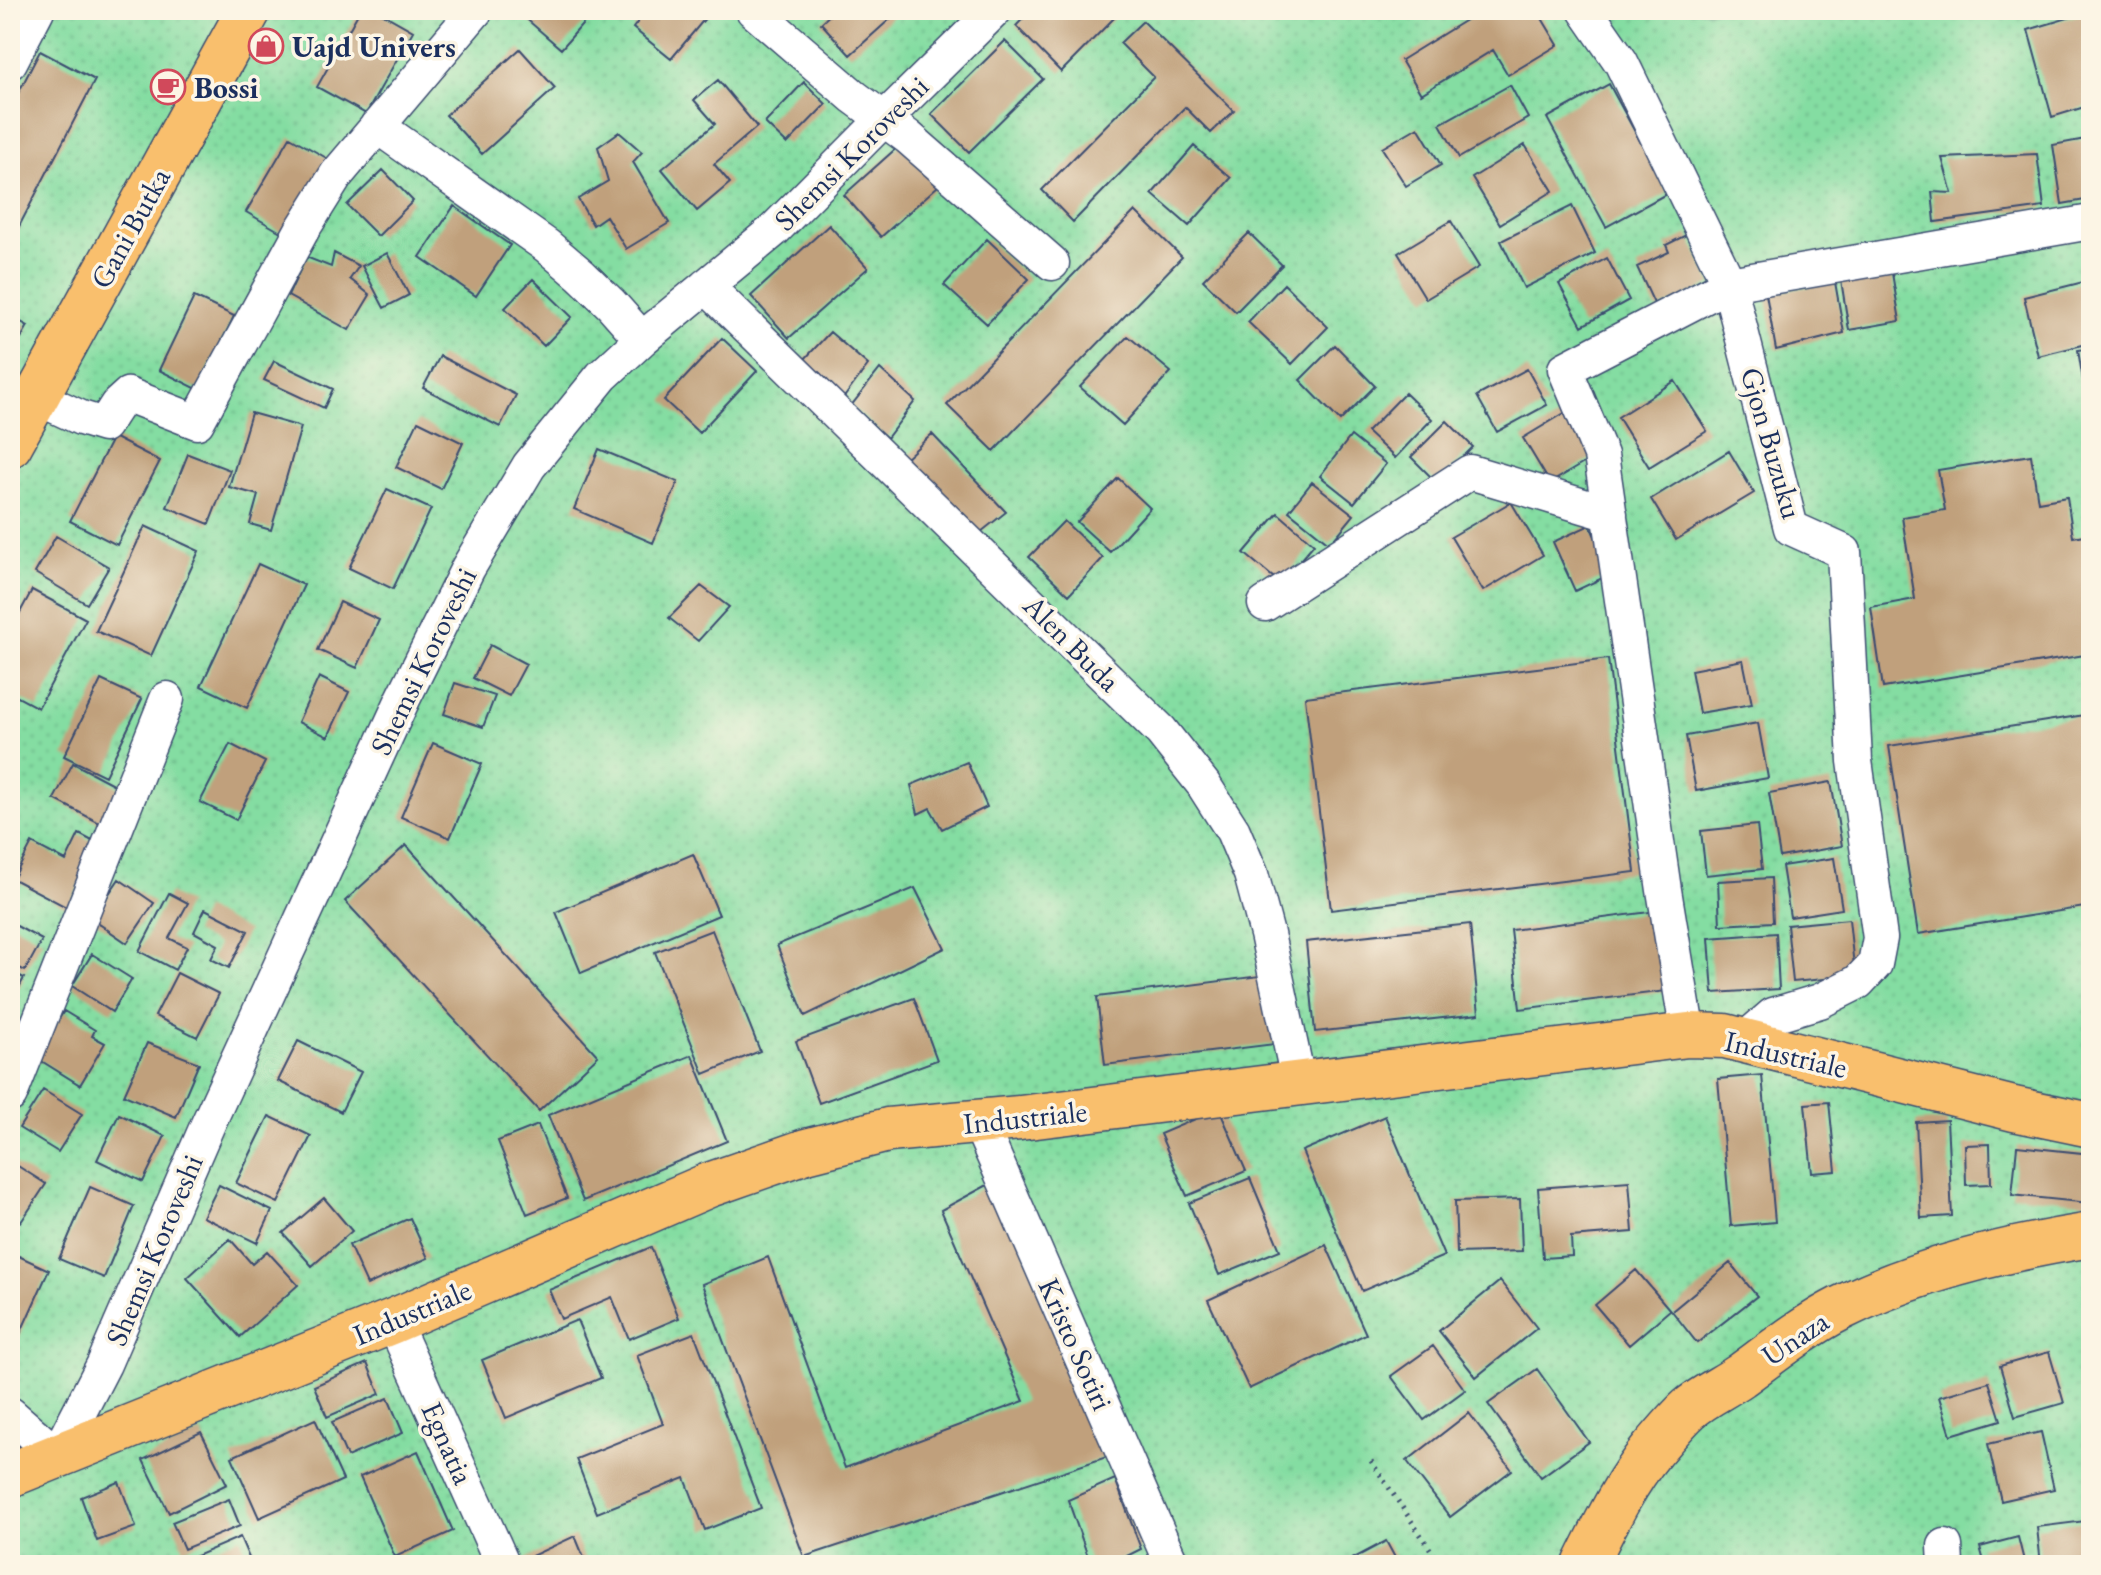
<svg xmlns="http://www.w3.org/2000/svg" width="2101" height="1575" viewBox="0 0 2101 1575" font-family="'EB Garamond',serif">
<style>
.grass{fill:url(#grass-dots);stroke:#508680;stroke-width:2}
.building{fill:#c0a07c}
.lines{fill:none;stroke-linecap:round;stroke-linejoin:round}
.minor-casing{stroke:#3b4b6f;stroke-width:37}
.major-casing{stroke:#3b4b6f;stroke-width:47}
.path{stroke:#3b4b6f;stroke-width:5;stroke-dasharray:2 6;stroke-linecap:butt}
.minor{stroke:#fff;stroke-width:34}
.major{stroke:#f9bf6d;stroke-width:44}
.labels{text-anchor:middle;dominant-baseline:central;stroke-width:7;stroke-linejoin:round;paint-order:stroke}
.poi-label{font-size:30px;font-weight:bold;fill:#1b2f5e;stroke:#fcf5e5;text-anchor:start}
.street-label{font-size:30px;fill:#1b2f5e;stroke:#fcf5e5}
</style>
<defs>
<pattern id="grass-dots" width="8" height="8" patternUnits="userSpaceOnUse" patternTransform="scale(2)"><rect width="8" height="8" fill="#84dda2"/><path d="M2 2h.1M6 6h.1" fill="none" stroke="#71be8e" stroke-width="1.8" stroke-linecap="round"/></pattern>
</defs>
<rect width="100%" height="100%" fill="#fcf5e5"/>
<filter id="ink" filterUnits="userSpaceOnUse"><feTurbulence type="fractalNoise" baseFrequency=".0125" numOctaves="2"/><feDisplacementMap in="SourceGraphic" scale="16" xChannelSelector="R" yChannelSelector="G"/><feConvolveMatrix kernelMatrix="1 2 1 2 8 2 1 2 1" color-interpolation-filters="sRGB"/></filter>
<filter id="wash" filterUnits="userSpaceOnUse"><feTurbulence type="fractalNoise" baseFrequency=".006" numOctaves="4" result="noise"/><feDisplacementMap in="SourceGraphic" scale="32" xChannelSelector="R" yChannelSelector="G"/><feGaussianBlur stdDeviation="1.8" result="paint"/><feColorMatrix in="noise" values="0 0 0 0 0 0 0 0 0 0 0 0 0 0 0 0 0 1.4 0 .05"/><feComposite in="paint" operator="in"/></filter>
<g filter="url(#wash)">
<rect width="100%" height="100%" fill="#f2eacf"/>
<!-- grass -->
<path class="grass" d="M10,10H2091V1565H10Z"/>
<g id="blocks">
<!-- building -->
<path class="building" d="M360,10H376L413,31L366,114L317,87Z
M528,10H595L561,49L523,16Z
M647,10H712L671,59L633,28Z
M835,10H900L850,55L821,23Z
M1031,10H1111L1117,15L1061,72L1016,26Z
M1482,10H1537L1558,45L1508,75L1493,50L1421,94L1401,60Z
M2091,11V105L2052,117L2028,30Z
M1143,21L1234,111L1211,133L1185,107L1073,222L1042,190L1154,77L1120,43Z
M1005,41L1043,79L969,152L931,114Z
M520,49L555,88L482,154L446,115Z
M40,51L95,80L12,240L10,239V109Z
M718,80L757,127L714,164L730,183L697,211L662,169L715,124L694,100Z
M804,82L826,104L787,144L765,123Z
M1609,84L1668,193L1606,227L1547,118Z
M1510,85L1528,118L1459,158L1440,124Z
M1418,127L1441,165L1406,186L1382,148Z
M619,132L642,152L633,162L669,223L626,249L606,216L593,225L578,199L608,181L598,147Z
M290,137L330,160L286,235L246,212Z
M2091,138V199L2062,204L2053,145Z
M901,144L938,186L881,237L844,195Z
M1525,145L1553,191L1500,224L1472,178Z
M1194,146L1231,178L1189,226L1152,194Z
M2037,154L2044,207L1935,222L1932,192L1952,193L1942,158Z
M383,170L413,201L378,236L347,205Z
M454,206L510,245L476,296L420,257Z
M1572,206L1595,253L1524,288L1501,241Z
M1135,211L1182,257L994,451L947,405Z
M1451,221L1479,267L1426,299L1398,253Z
M829,225L868,268L789,338L751,296Z
M1249,233L1282,265L1236,312L1203,280Z
M1688,234L1712,284L1657,310L1637,267L1669,252L1666,245Z
M987,239L1029,279L987,324L944,285Z
M334,253L359,266L350,279L370,295L349,330L288,296L306,257L331,267Z
M387,253L409,295L384,308L362,266Z
M1607,258L1629,300L1582,326L1559,284Z
M1892,273L1900,321L1849,330L1841,280Z
M533,279L572,317L544,346L505,308Z
M2091,280V343L2038,356L2024,297Z
M1835,282L1844,333L1776,350L1766,294Z
M1284,284L1328,327L1292,364L1248,322Z
M194,297L234,316L199,390L159,370Z
M10,316L28,326L10,357Z
M830,332L868,365L842,400L802,362Z
M1128,336L1171,372L1123,425L1080,387Z
M722,338L757,371L699,433L664,400Z
M1335,345L1375,386L1340,421L1300,380Z
M2091,348V417H2089L2078,350Z
M440,356L516,395L500,427L423,388Z
M274,361L333,389L324,408L264,380Z
M880,369L915,401L887,438L851,406Z
M1527,369L1547,405L1497,432L1477,396Z
M1675,381L1707,431L1649,467L1618,417Z
M1405,393L1432,419L1395,458L1367,432Z
M1568,411L1594,457L1550,483L1523,438Z
M251,413L301,427L271,530L250,524L258,495L229,487Z
M418,421L463,443L441,489L396,467Z
M1447,421L1473,447L1437,483L1411,457Z
M932,434L1006,512L976,536L903,461Z
M1351,436L1386,464L1354,503L1320,476Z
M113,437L160,461L117,545L70,521Z
M599,449L678,482L653,543L574,509Z
M1729,451L1754,493L1676,540L1651,499Z
M188,454L230,470L209,524L167,507Z
M2031,455L2038,502L2067,497L2073,537L2091,534V654L1883,688L1871,607L1915,599L1902,517L1945,510L1938,470Z
M1118,478L1150,508L1110,552L1077,522Z
M1312,482L1354,515L1330,544L1289,511Z
M387,489L431,509L393,589L349,568Z
M1511,502L1543,555L1483,591L1451,537Z
M1278,513L1314,544L1280,583L1244,553Z
M1064,521L1103,558L1069,595L1029,557Z
M1590,525L1611,574L1575,591L1553,542Z
M145,526L199,551L151,656L96,631Z
M56,536L109,567L87,604L35,573Z
M258,564L304,585L247,708L201,686Z
M701,586L729,607L698,641L669,618Z
M32,590L86,619L38,708L10,693V631Z
M340,602L379,620L357,668L318,650Z
M490,645L526,664L509,696L473,678Z
M1608,659L1635,872L1331,910L1305,697Z
M1743,660L1752,704L1699,713L1691,670Z
M319,677L349,692L328,737L298,722Z
M101,680L142,699L105,776L64,756Z
M455,683L495,696L483,727L444,714Z
M2091,714V906L1918,934L1889,746Z
M1758,723L1768,778L1696,791L1686,736Z
M433,743L482,764L450,838L401,817Z
M230,744L265,762L236,820L200,802Z
M967,762L987,807L942,829L930,808L918,814L911,785Z
M73,763L126,791L107,827L54,799Z
M1831,782L1842,846L1780,857L1769,793Z
M1757,825L1762,869L1706,875L1701,831Z
M79,834L100,845L68,908L13,879L32,843L66,861Z
M406,845L598,1056L539,1111L345,901Z
M693,854L719,915L581,973L556,912Z
M1834,858L1842,909L1790,917L1782,866Z
M1771,878L1773,922L1720,925L1718,881Z
M119,879L154,903L127,943L92,919Z
M915,888L945,948L805,1016L777,945Z
M169,893L188,903L169,938L187,947L175,970L139,951Z
M205,909L248,931L229,968L211,959L218,945L194,932Z
M1657,911L1667,991L1520,1009L1511,930Z
M1849,919L1855,976L1793,982L1787,925Z
M13,924L42,940L25,971L10,963V929Z
M1470,924L1479,1014L1315,1032L1306,942Z
M712,930L760,1051L704,1074L655,952Z
M1776,933L1779,989L1713,993L1709,938Z
M92,954L132,979L112,1012L72,986Z
M10,971L24,978L10,1005Z
M177,973L219,994L197,1037L155,1016Z
M1267,975L1275,1044L1105,1065L1097,997Z
M914,998L937,1060L819,1103L796,1041Z
M64,1011L95,1030L92,1036L105,1043L80,1085L35,1057Z
M298,1041L361,1072L341,1112L278,1081Z
M147,1043L199,1063L176,1117L124,1095Z
M692,1055L727,1141L583,1201L548,1115Z
M1762,1075L1775,1222L1731,1226L1718,1079Z
M43,1090L82,1114L58,1152L19,1128Z
M1829,1102L1836,1171L1812,1173L1805,1104Z
M1219,1109L1246,1171L1187,1196L1160,1134Z
M119,1114L165,1136L143,1182L97,1160Z
M269,1116L311,1136L278,1203L236,1183Z
M1385,1116L1444,1256L1362,1291L1302,1151Z
M1947,1120L1952,1216L1921,1218L1916,1122Z
M538,1125L567,1198L527,1214L498,1141Z
M1990,1144L1991,1184L1966,1185L1965,1145Z
M2017,1146L2091,1154L2089,1203L2012,1195Z
M10,1161L46,1184L21,1222L10,1215Z
M1250,1178L1280,1250L1219,1275L1189,1203Z
M995,1181L1113,1455L804,1557L702,1284L768,1257L845,1468L1024,1401L941,1210Z
M1629,1181L1633,1232L1571,1237L1572,1256L1543,1258L1538,1188Z
M219,1185L272,1211L257,1243L203,1217Z
M90,1187L134,1206L104,1278L59,1259Z
M324,1198L352,1231L312,1266L283,1233Z
M1520,1199L1522,1251L1457,1253L1455,1201Z
M410,1218L428,1258L367,1285L349,1245Z
M230,1239L252,1264L267,1251L298,1285L240,1337L187,1278Z
M1326,1245L1366,1334L1249,1389L1208,1300Z
M651,1247L679,1318L629,1339L612,1297L561,1319L549,1290Z
M10,1252L49,1270L15,1345L10,1343Z
M1730,1263L1757,1296L1697,1343L1672,1311Z
M1636,1270L1670,1310L1629,1345L1595,1305Z
M1500,1281L1537,1328L1476,1377L1439,1331Z
M577,1320L601,1378L506,1418L482,1360Z
M694,1333L761,1508L705,1530L685,1478L597,1513L576,1459L663,1424L637,1355Z
M1433,1346L1465,1390L1424,1420L1391,1376Z
M2049,1352L2064,1403L2015,1417L2000,1366Z
M367,1363L380,1394L327,1417L314,1386Z
M1537,1369L1589,1442L1541,1477L1488,1404Z
M1989,1382L2001,1420L1951,1435L1939,1397Z
M388,1398L403,1433L347,1457L332,1422Z
M1469,1413L1512,1470L1450,1517L1407,1461Z
M315,1419L343,1480L259,1518L232,1457Z
M201,1432L227,1484L169,1513L143,1460Z
M2041,1432L2054,1489L2001,1501L1988,1444Z
M418,1451L453,1531L395,1557L360,1477Z
M1115,1479L1141,1549L1109,1565H1091L1068,1500Z
M119,1482L136,1527L97,1541L81,1497Z
M229,1499L240,1526L184,1549L172,1522Z
M2085,1521L2089,1565H2041L2037,1527Z
M575,1536L587,1565H527L525,1559Z
M240,1537L252,1565H191L189,1559Z
M2018,1537L2025,1565H1985L1980,1547Z
M1386,1541L1399,1565H1341Z"/>
</g>
</g>
<g filter="url(#ink)">
<use href="#blocks" fill-opacity="0" stroke="#3b4b6f" stroke-width="2"/>
<g class="lines">
<!-- minor casing -->
<g class="minor-casing">
<path id="minor" d="M753,10L854,97L908,137L1052,263
M1585,10L1621,62L1729,284L1791,528L1844,552L1855,761L1880,938L1875,964L1858,982L1820,1001L1773,1015L1743,1041
M10,62L37,10
M377,126L547,246L581,275L611,304L642,339
M706,286L1161,731L1203,784L1233,831L1251,874L1267,934L1299,1084
M36,397L81,418L104,425L117,405L128,395L197,422L302,230L337,174L476,10
M1265,604L1470,472L1610,514
M1688,1035L1664,890L1601,455L1565,369L1729,284L2091,222
M10,1095L167,699
M979,1122L1172,1565
M393,1321L503,1565
M10,1414L57,1455L104,1364L208,1124L403,699L468,568L529,466L602,376L642,339L774,230L873,130L995,10
M1945,1546L1946,1565"/>
</g>
<!-- major casing -->
<g class="major-casing">
<path id="major" d="M10,445L249,10
M10,1475L393,1321L709,1185L806,1151L888,1130L1020,1118L1688,1035L1725,1036L2014,1109L2091,1125
M1585,1565C1605,1525 1624,1484 1652,1450C1664,1436 1676,1421 1689,1409C1704,1396 1724,1387 1740,1376C1773,1352 1804,1327 1841,1308C1916,1270 2009,1248 2091,1235"/>
</g>
<!-- path -->
<path class="path" d="M1371,1461L1441,1565"/>
<!-- minor -->
<use href="#minor" class="minor"/>
<!-- major -->
<use href="#major" class="major"/>
</g>
</g>
<!-- icons -->
<defs>
<g id="shop-ring" transform="scale(1.8)"><circle r="9.5" fill="#fcf5e5" stroke="#d1495b" stroke-width="1.5"/><path d="M-5-2.5h2.3a2.7 3.5 0 0 1 5.4 0H5L5.5 6h-11ZM-1.5-2.5h3a1.5 2.3 0 0 0-3 0Z" fill="#d1495b"/></g>
<g id="cafe-ring" transform="scale(1.8)"><circle r="9.5" fill="#fcf5e5" stroke="#d1495b" stroke-width="1.5"/><path d="M-5.5-4.5H6V0H3Q3 3.5 0 3.5H-2.5Q-5.5 3.5-5.5 0ZM3-3.2v2h1.7v-2ZM-6 4.5H4V6H-6Z" fill="#d1495b"/></g>
</defs>
<g fill-rule="evenodd">
<use href="#shop-ring" x="266" y="46"/>
<use href="#cafe-ring" x="168" y="87"/>
</g>
<g class="labels">
<!-- poi labels -->
<g class="poi-label">
<text x="292" y="46">Uajd Univers</text>
<text x="194" y="87">Bossi</text>
</g>
<!-- street labels -->
<g class="street-label">
<text transform="translate(851 153) rotate(-45)">Shemsi Koroveshi</text>
<text transform="translate(130 228) rotate(-61)">Gani Butka</text>
<text transform="translate(1772 443) rotate(74)">Gjon Buzuku</text>
<text transform="translate(1072 643) rotate(45)">Alen Buda</text>
<text transform="translate(423 661) rotate(-64)">Shemsi Koroveshi</text>
<text transform="translate(1786 1054) rotate(13)">Industriale</text>
<text transform="translate(1025 1117) rotate(-6)">Industriale</text>
<text transform="translate(154 1250) rotate(-67)">Shemsi Koroveshi</text>
<text transform="translate(412 1312) rotate(-23)">Industriale</text>
<text transform="translate(1795 1338) rotate(-34)">Unaza</text>
<text transform="translate(1076 1344) rotate(66)">Kristo Sotiri</text>
<text transform="translate(448 1443) rotate(66)">Egnatia</text>
</g>
</g>
<!-- margin -->
<rect width="2101" height="1575" fill="none" stroke="#fcf5e5" stroke-width="40"/>
</svg>
